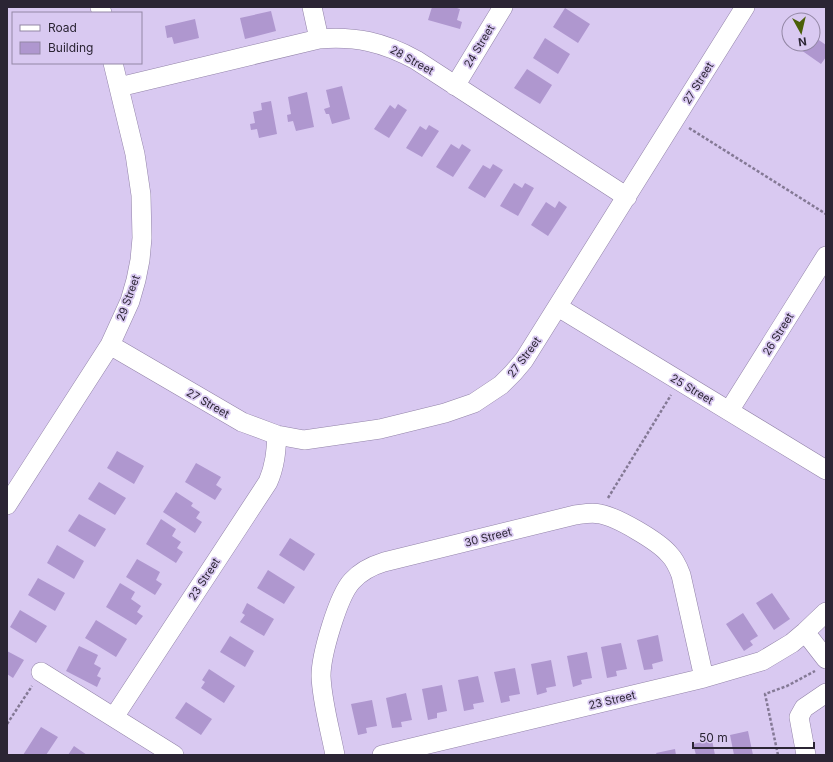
<svg xmlns="http://www.w3.org/2000/svg" width="833" height="762" viewBox="0 0 833 762" font-family="Inter,sans-serif">
<style>
.building{fill:#af97cf}
.lines{fill:none;stroke-linecap:round;stroke-linejoin:round}
.minor-casing{stroke:#9283a8;stroke-width:20}
.path{stroke:#847995;stroke-width:2.5;stroke-dasharray:3 2;stroke-linecap:butt}
.minor{stroke:#fff;stroke-width:19}
.labels{text-anchor:middle;dominant-baseline:central;stroke-width:3.5;stroke-linejoin:round;paint-order:stroke}
.street-label{font-size:11px;fill:#2b2534;stroke:#d9c9f1}
</style>
<rect width="100%" height="100%" fill="#d9c9f1"/>
<!-- building -->
<path class="building" d="M432,7H454L460,9L457,20L462,22L460,29L428,20Z
M565,8L590,24L578,43L553,27Z
M271,11L276,31L245,39L240,18Z
M195,19L199,38L174,44L172,37L167,38L165,26Z
M813,36L826,45V57L821,64L801,50L805,44H813Z
M545,38L570,54L558,74L533,58Z
M527,69L552,85L540,104L514,88Z
M342,86L350,119L332,124L329,114H326L324,109L330,107L326,90Z
M307,92L314,127L296,131L293,121L288,122L287,115L291,114L288,97Z
M271,101L277,134L259,138L257,129L251,130L250,124L255,123L253,112L262,110L261,103Z
M398,104L407,110L389,138L374,129L390,105L395,109Z
M429,125L439,131L422,157L406,148L420,126L426,130Z
M451,144L459,149L462,144L471,150L453,177L436,167Z
M493,164L503,170L485,198L468,188L483,165L490,169Z
M514,183L522,188L525,183L534,188L518,216L500,206Z
M559,201L567,207L548,236L531,225L546,202L555,208Z
M117,451L144,466L134,484L107,468Z
M196,463L221,477L216,485L222,489L215,500L185,482Z
M99,482L126,498L115,515L88,499Z
M176,492L193,503L191,506L200,512L196,518L202,522L195,533L163,512Z
M79,514L106,529L95,547L68,531Z
M161,519L176,529L172,536L181,542L177,548L183,552L176,563L146,544Z
M290,538L315,554L304,571L279,555Z
M57,545L84,561L74,579L47,563Z
M137,559L160,572L156,580L162,584L155,595L126,577Z
M268,570L295,587L284,604L257,588Z
M38,578L65,593L55,611L28,595Z
M120,583L135,592L131,599L141,606L137,612L143,616L136,625L106,607Z
M772,593L790,619L774,630L756,603Z
M247,603L274,619L264,636L240,622L245,615L242,613Z
M20,610L47,626L36,643L10,627Z
M743,613L758,636L750,641L753,645L744,651L726,624Z
M96,620L127,639L116,657L85,638Z
M658,635L663,661L652,664L653,669L644,670L637,640Z
M230,636L254,651L245,667L220,652Z
M621,643L627,669L616,671L617,676L607,678L601,647Z
M79,646L98,655L94,664L101,668L97,676L101,678L97,687L66,671Z
M7,651L24,660L13,678L7,674Z
M587,652L592,678L581,680L582,684L573,687L567,656Z
M551,660L556,686L546,688L547,692L537,695L531,664Z
M515,668L520,694L509,696L510,701L501,703L494,672Z
M209,669L235,686L224,703L201,688L205,682L202,680Z
M478,676L484,702L473,704L474,709L464,711L458,680Z
M442,685L447,711L437,713V718L428,720L422,689Z
M406,693L412,720L401,722L402,727L392,728L386,698Z
M372,700L377,726L366,728L367,733L358,735L351,704Z
M186,702L212,719L201,735L175,718Z
M41,727L58,737L46,755H23Z
M748,731L753,755H734L730,735Z
M712,740L715,755H696L693,744Z
M74,746L87,755H68Z
M675,749L676,755H657L656,753Z"/>
<g class="lines">
<!-- minor casing -->
<g class="minor-casing">
<path id="minor" d="M100,7L102,13
M312,7L319,39
M455,86L503,7
M119,87L319,39C356,36 383,42 416,60L627,197
M558,307L826,470
M110,345L242,422L277,435L304,440L380,429L445,413L474,403L501,385L513,373L524,360L745,7
M729,411L826,256
M7,505L110,345L130,301L136,280L140,260L142,238L141,195L135,154L113,63
M805,632L826,659
M41,672L174,755
M114,717L268,482C275,466 276,452 277,435
M335,755C330,729 322,702 321,676C321,655 338,596 352,581C361,571 371,566 384,562L575,515C583,514 592,512 600,514C617,517 658,541 669,554C675,560 678,567 681,575L704,678
M382,755L704,678L762,661L792,643L805,632L826,612
M806,755L799,717L804,708L826,693"/>
</g>
<!-- path -->
<path class="path" d="M689,128L826,214
M608,498L671,395
M7,724L32,686
M778,755L765,694L787,686L815,671"/>
<!-- minor -->
<use href="#minor" class="minor"/>
</g>
<g class="labels">
<!-- street labels -->
<g class="street-label">
<text transform="translate(479 46) rotate(-59)">24 Street</text>
<text transform="translate(412 60) rotate(29)">28 Street</text>
<text transform="translate(698 83) rotate(-58)">27 Street</text>
<text transform="translate(128 298) rotate(-70)">29 Street</text>
<text transform="translate(778 334) rotate(-58)">26 Street</text>
<text transform="translate(524 357) rotate(-53)">27 Street</text>
<text transform="translate(692 389) rotate(31)">25 Street</text>
<text transform="translate(208 403) rotate(30)">27 Street</text>
<text transform="translate(488 537) rotate(-14)">30 Street</text>
<text transform="translate(204 579) rotate(-57)">23 Street</text>
<text transform="translate(612 700) rotate(-13)">23 Street</text>
</g>
</g>
<!-- border -->
<rect width="833" height="762" fill="none" stroke="#2b2534" stroke-width="16"/>
<!-- legend -->
<rect x="12" y="12" width="130" height="52" fill="#d9c9f1" stroke="#9387a5"/>
<rect x="20" y="25" width="20" height="6" fill="#ffffff" stroke="#9387a5"/>
<text x="48" y="32" font-size="12" fill="#2b2534">Road</text>
<rect x="20" y="42" width="20" height="12" fill="#af97cf" stroke="#9387a5"/>
<text x="48" y="52" font-size="12" fill="#2b2534">Building</text>
<!-- north arrow -->
<g transform="translate(801 32) rotate(172)"><circle r="19" fill="#d9c9f1" stroke="#9387a5"/>
<path d="M0-3L7 15L0 10L-7 15Z" fill="#4a5f08"/>
<text y="-6" font-size="11" font-weight="bold" text-anchor="middle" fill="#2b2534">N</text>
</g>
<!-- scale -->
<path d="M693 742v6h121v-6" fill="none" stroke="#2b2534" stroke-width="2"/>
<text x="699" y="742" font-size="12" fill="#2b2534" stroke="#d9c9f1" stroke-width="3" paint-order="stroke">50 m</text>
</svg>
